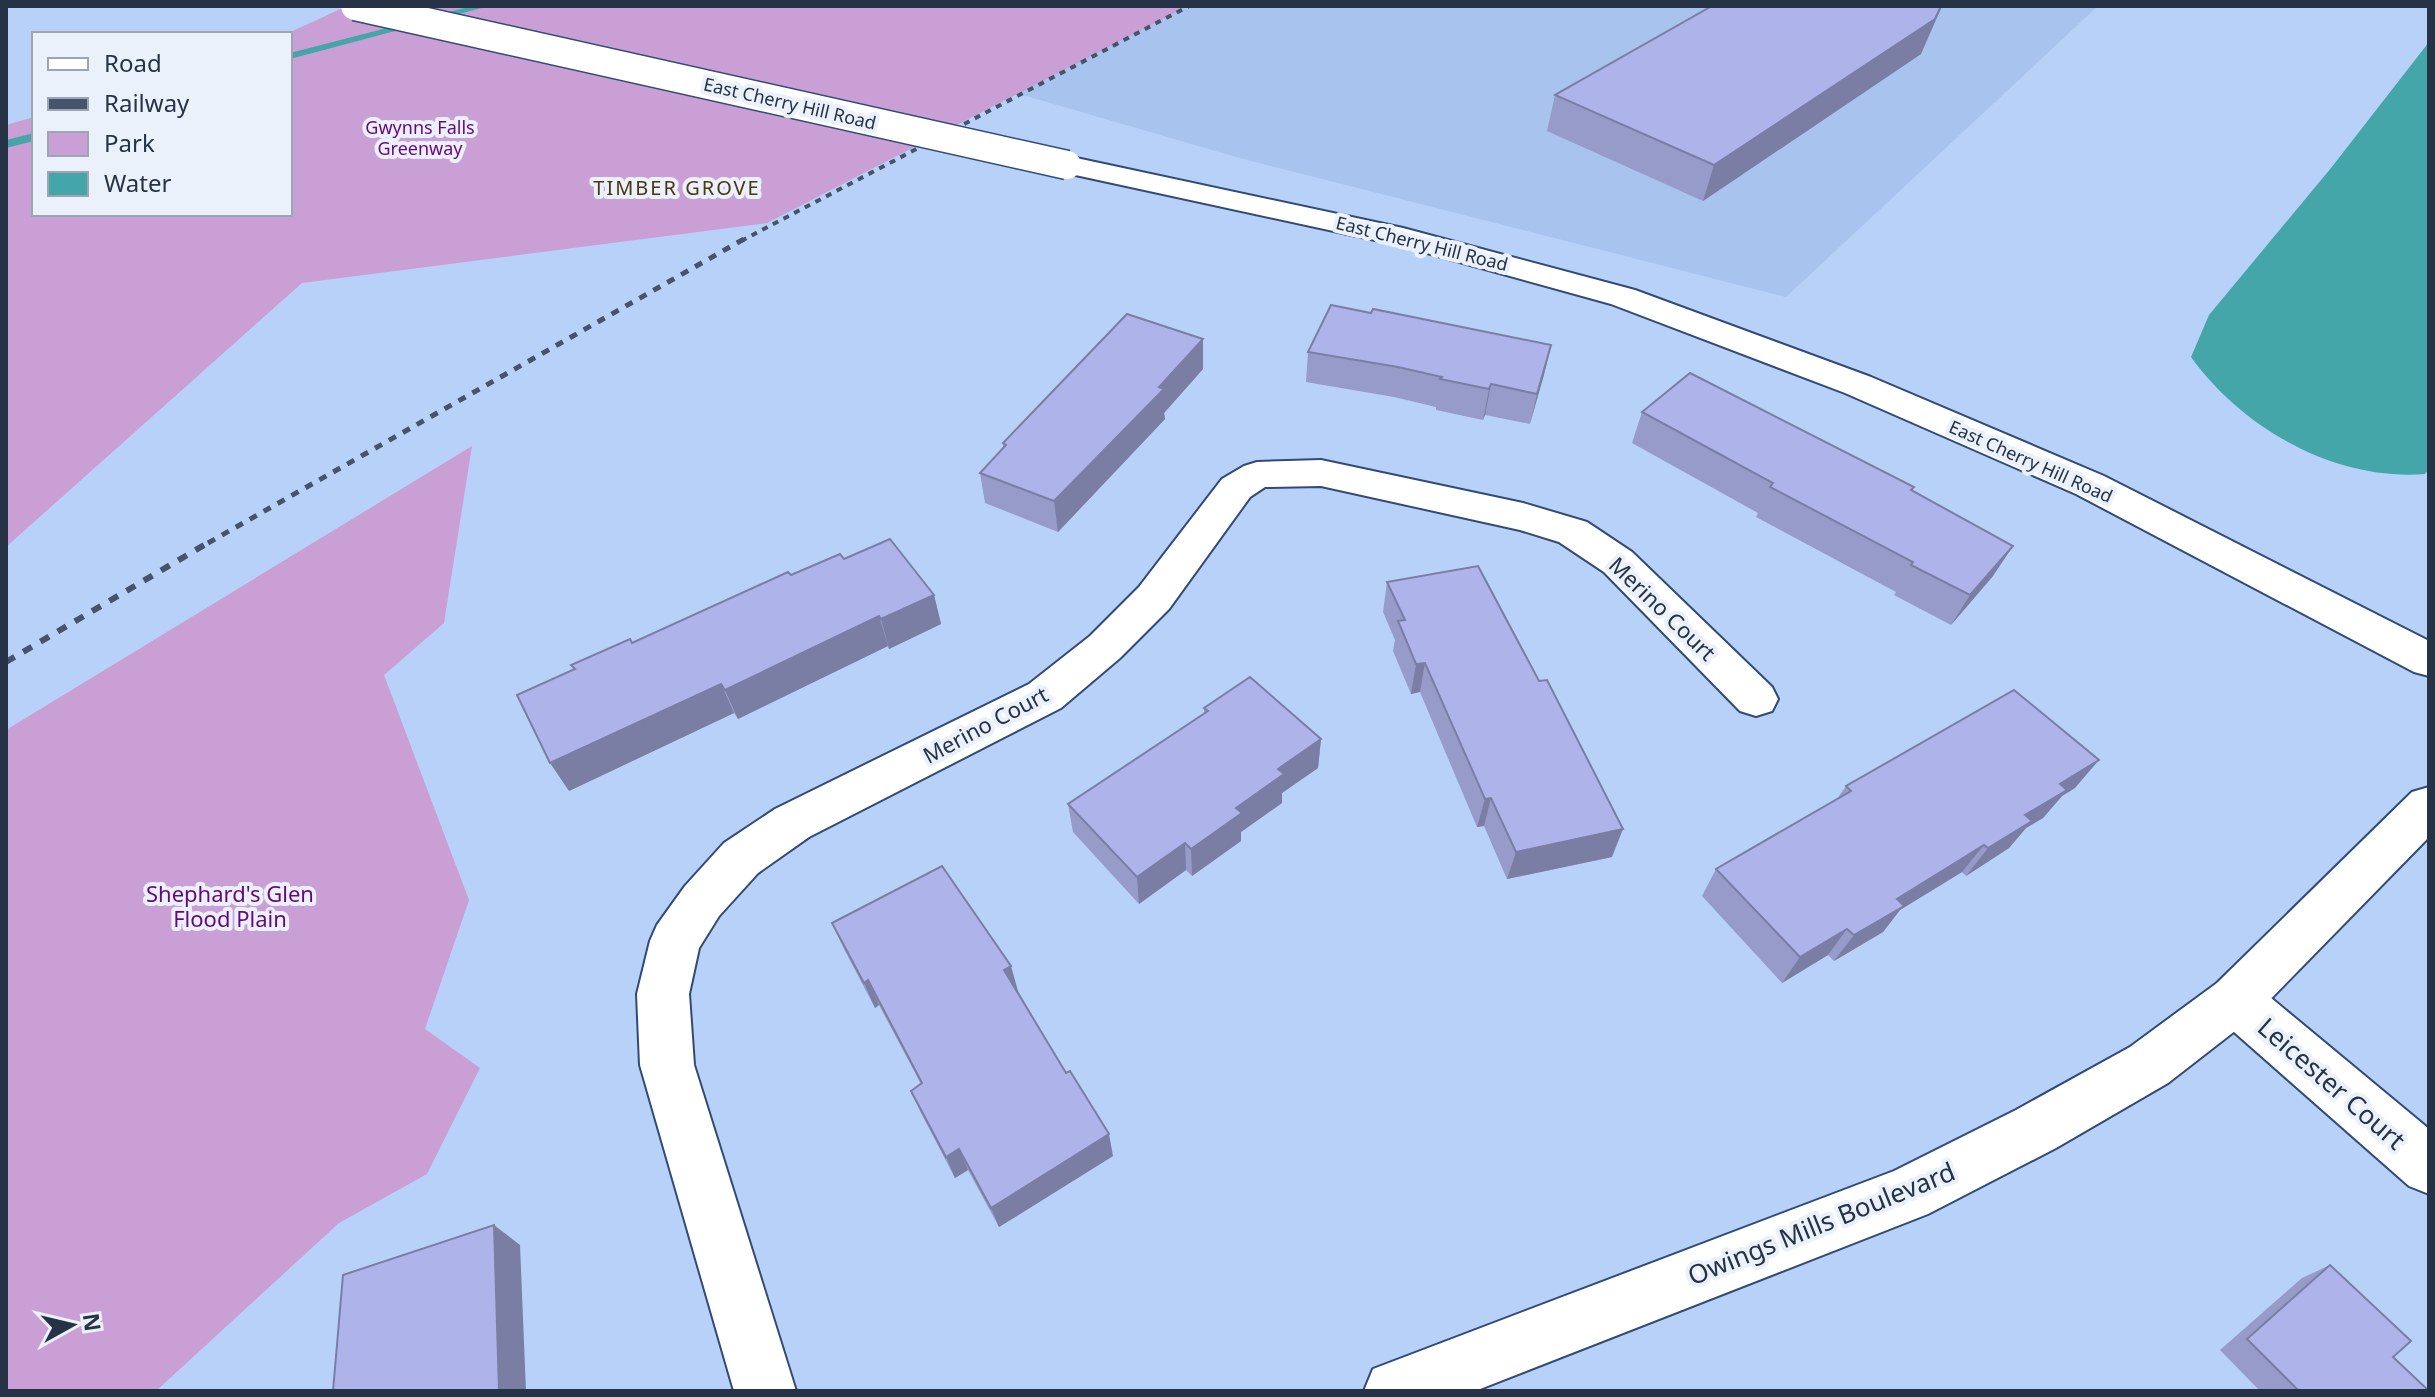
<svg xmlns="http://www.w3.org/2000/svg" width="2435" height="1397" viewBox="0 0 2435 1397" font-family="'Noto Sans',sans-serif">
<style>
.built{fill:#a7c3ee}
.green{fill:#ca9fd6}
.water{fill:#45a6aa}
.lines{fill:none;stroke-linecap:round;stroke-linejoin:round}
.stream{fill:#45a6aa;fill-rule:evenodd}
.street-casing{stroke:#314b75;stroke-width:4}
.secondary-casing{stroke:#314b75;stroke-width:4}
.street{fill:#fff;fill-rule:evenodd}
.secondary{fill:#fff;fill-rule:evenodd}
.rail-far2{stroke:#45546b;stroke-width:4;stroke-dasharray:6 6;stroke-linecap:butt}
.rail-far1{stroke:#45546b;stroke-width:5;stroke-dasharray:8 8;stroke-linecap:butt}
.rail{stroke:#45546b;stroke-width:6;stroke-dasharray:10 10;stroke-linecap:butt}
.secondary-bridge-casing{stroke:#314b75;stroke-width:31;stroke-linecap:butt}
.secondary-bridge{stroke:#fff;stroke-width:28}
.wall{fill:#969bc9}
.shaded-wall{fill:#7a7ea4}
.building{fill:#aeb4ea;stroke:#7a7ea4;stroke-width:2}
.labels{text-anchor:middle;dominant-baseline:central;stroke-width:8;stroke-linejoin:round;paint-order:stroke}
.far-street-label{font-size:18px;fill:#263245;stroke:#eaf1fb}
.far-park-label{font-size:18px;fill:#69067e;stroke:#eaf1fb}
.far-neighbourhood-label{font-size:20px;letter-spacing:2px;fill:#4b3611;stroke:#eaf1fb}
.street-label{font-size:22px;fill:#263245;stroke:#eaf1fb}
.park-label{font-size:22px;fill:#69067e;stroke:#eaf1fb}
.near-street-label{font-size:26px;fill:#263245;stroke:#eaf1fb}
</style>
<rect width="100%" height="100%" fill="#b8d1f8"/>
<!-- built -->
<path class="built" d="M1188,6H2098L1786,297L1236,157L1016,93Z"/>
<!-- green -->
<path class="green" d="M347,6H1188L767,223L302,283L6,547V125L34,117V214H290V34H286Z
M472,446L444,623L384,675L469,900L425,1029L480,1068L427,1174L339,1223L156,1391H6V730Z"/>
<!-- water -->
<path class="water" d="M2429,42V469L2425,474C2335,481 2243,429 2191,357L2209,315L2331,168Z"/>
<g class="lines">
<!-- stream -->
<path class="stream" d="M472,6H489L290,59V53Z
M34,133V141L6,148V140Z"/>
<!-- street casing -->
<g class="street-casing">
<path id="street" d="M1321,460L1523,503L1587,522L1632,552L1772,687L1778,699L1772,711L1756,716L1740,711L1604,572L1559,542L1520,530L1321,486L1265,487L1250,497L1169,609L1120,658L1061,708L809,837L758,873L719,916L699,948L689,994L694,1065L796,1391H734L640,1065L637,994L650,941L657,925L685,886L724,843L775,809L1029,684L1090,636L1139,587L1222,479L1244,466L1257,462Z
M2235,976L2253,983L2429,1129V1194L2409,1186L2217,1017L2209,1000L2217,983Z"/>
</g>
<!-- secondary casing -->
<g class="secondary-casing">
<path id="secondary" d="M1067,156L1403,228L1635,290L1871,377L2104,476L2429,641V676L2414,672L2076,494L1845,393L1611,304L1398,245L1057,171L1052,165L1057,159Z
M2429,787V837L2253,1017L2168,1083L2056,1148L1928,1214L1475,1391H1364L1373,1369L1894,1171L2016,1110L2130,1047L2217,983L2412,792Z"/>
</g>
<!-- street -->
<use href="#street" class="street"/>
<!-- secondary -->
<use href="#secondary" class="secondary"/>
<!-- rail-far2 -->
<path class="rail-far2" d="M741,241L1189,6"/>
<!-- rail-far1 -->
<path class="rail-far1" d="M208,543L744,239"/>
<!-- rail -->
<path class="rail" d="M6,662L211,541"/>
<!-- secondary-bridge casing -->
<g class="secondary-bridge-casing">
<path id="secondary-bridge" d="M355,6L1067,165"/>
</g>
<!-- secondary-bridge -->
<use href="#secondary-bridge" class="secondary-bridge"/>
</g>
<!-- wall -->
<path class="wall" d="M1921,54L1703,201L1547,131L1555,95Z
M1551,345L1530,424L1485,415L1483,420L1436,410V407L1394,397L1306,382L1308,352Z
M1203,369L1164,413L1165,419L1058,532L985,503L980,473L1003,448V443Z
M1642,412L1912,491L1993,576L1951,625L1894,595L1896,592L1756,517L1758,513L1632,443Z
M844,559L934,595L941,624L889,649L888,646L738,719L734,713L569,791L632,643L791,575Z
M1387,582L1612,857L1507,879L1484,826L1477,827L1420,692L1411,694L1393,651L1395,640L1383,612Z
M1204,708L1321,739L1318,768L1282,793V803L1241,832V841L1192,876L1186,870L1139,904L1073,832L1068,804L1204,714Z
M1846,786L2075,788L2062,796L2043,818L2026,828L2009,848L1966,876L1962,872L1900,910L1883,932L1834,961L1828,955L1782,983L1702,896L1716,869L1837,799Z
M832,923L1018,991L1113,1156L999,1227L968,1170L955,1178L921,1113L911,1091L921,1084L879,1005L875,1008L844,949Z
M2330,1265L2393,1357L2429,1391H2260L2220,1350L2302,1278Z"/>
<!-- shaded-wall -->
<path class="shaded-wall" d="M1941,6H1942L1921,54L1703,201L1714,165Z
M1203,339V369L1164,413L1165,419L1058,532L1054,501Z
M1551,345L1544,375L1530,424L1537,394Z
M1491,384L1485,415L1483,420L1489,389Z
M2013,546L1993,576L1951,625L1970,595Z
M934,595L941,624L889,649L881,619Z
M879,616L888,646L738,719L725,690Z
M1425,663L1420,692L1411,694L1416,664Z
M721,684L734,713L569,791L550,763Z
M1321,739L1318,768L1282,793V803L1241,832V841L1192,876L1191,849L1278,769Z
M2099,760L2075,788L2062,796L2043,818L2026,828L2009,848L1966,876L1988,848L2060,784Z
M1491,798L1484,826L1477,827L1485,799Z
M1623,829L1612,857L1507,879L1516,852Z
M1185,843L1186,870L1139,904L1137,877Z
M1984,845L1962,872L1900,910L1883,932L1834,961L1854,935L1897,899Z
M1847,929L1828,955L1782,983L1800,957Z
M1011,966L1018,991L1011,996L1004,970Z
M868,980L879,1005L875,1008L864,983Z
M1109,1134L1113,1156L999,1227L991,1208Z
M959,1149L968,1170L955,1178L946,1157Z
M494,1225L520,1245L526,1391H499Z"/>
<!-- building -->
<path class="building" d="M1712,6H1941L1935,19L1714,165L1555,95Z
M1331,305L1371,313L1373,309L1551,345L1537,394L1491,384L1489,389L1440,379L1442,377L1398,367L1308,352Z
M1127,314L1203,339L1159,387L1164,389L1054,501L980,473L1006,445L1003,443Z
M1690,373L1914,487L1911,490L2013,546L1970,595L1911,565L1913,562L1770,487L1773,483L1642,412Z
M890,539L934,595L881,619L879,616L725,690L721,684L550,763L517,695L575,669L571,665L630,639L632,643L788,572L791,575L840,554L844,559Z
M1478,566L1539,681L1547,680L1623,829L1516,852L1491,798L1485,799L1425,663L1416,664L1398,621L1405,620L1387,582Z
M1250,677L1321,739L1278,769L1284,774L1236,808L1242,813L1191,849L1185,843L1137,877L1068,804L1208,711L1204,708Z
M2014,690L2099,760L2060,784L2067,790L2025,815L2032,821L1988,848L1984,845L1897,899L1904,906L1854,935L1847,929L1800,957L1716,869L1851,791L1846,786Z
M942,866L1011,966L1004,970L1066,1073L1070,1071L1109,1134L991,1208L959,1149L946,1157L911,1091L922,1083L868,980L864,983L832,923Z
M494,1225L499,1391H333L343,1275Z
M2330,1265L2411,1341L2393,1357L2429,1391H2299L2247,1339Z"/>
<g class="labels">
<!-- far-street labels -->
<g class="far-street-label">
<text transform="translate(790 103) rotate(13)">East Cherry Hill Road</text>
<text transform="translate(1422 243) rotate(14)">East Cherry Hill Road</text>
<text transform="translate(2031 461) rotate(24)">East Cherry Hill Road</text>
</g>
<!-- far-park labels -->
<g class="far-park-label">
<text x="420" y="127">Gwynns Falls<tspan x="420" dy="21">Greenway</tspan></text>
</g>
<!-- far-neighbourhood labels -->
<g class="far-neighbourhood-label">
<text x="677" y="187">TIMBER GROVE</text>
</g>
<!-- street labels -->
<g class="street-label">
<text transform="translate(1663 608) rotate(44)">Merino Court</text>
<text transform="translate(985 724) rotate(-28)">Merino Court</text>
</g>
<!-- park labels -->
<g class="park-label">
<text x="230" y="893">Shephard's Glen<tspan x="230" dy="25">Flood Plain</tspan></text>
</g>
<!-- near-street labels -->
<g class="near-street-label">
<text transform="translate(2332 1083) rotate(41)">Leicester Court</text>
<text transform="translate(1821 1223) rotate(-22)">Owings Mills Boulevard</text>
</g>
</g>
<!-- border -->
<rect width="2435" height="1397" fill="none" stroke="#263245" stroke-width="16"/>
<!-- legend -->
<rect x="32" y="32" width="260" height="184" fill="#eaf1fb" stroke="#9ca5b2" stroke-width="2"/>
<rect x="48" y="58" width="40" height="12" fill="#ffffff" stroke="#9ca5b2" stroke-width="2"/>
<text x="104" y="72" font-size="24" fill="#263245">Road</text>
<rect x="48" y="98" width="40" height="12" fill="#45546b" stroke="#9ca5b2" stroke-width="2"/>
<text x="104" y="112" font-size="24" fill="#263245">Railway</text>
<rect x="48" y="132" width="40" height="24" fill="#ca9fd6" stroke="#9ca5b2" stroke-width="2"/>
<text x="104" y="152" font-size="24" fill="#263245">Park</text>
<rect x="48" y="172" width="40" height="24" fill="#45a6aa" stroke="#9ca5b2" stroke-width="2"/>
<text x="104" y="192" font-size="24" fill="#263245">Water</text>
<!-- north arrow -->
<g transform="translate(72 1325) rotate(82)" stroke="#eaf1fb" stroke-width="6" paint-order="stroke">
<path d="M0-6L14 30L0 20L-14 30Z" fill="#263245"/>
<text y="-12" font-size="22" font-weight="bold" text-anchor="middle" fill="#263245">N</text>
</g>
</svg>
